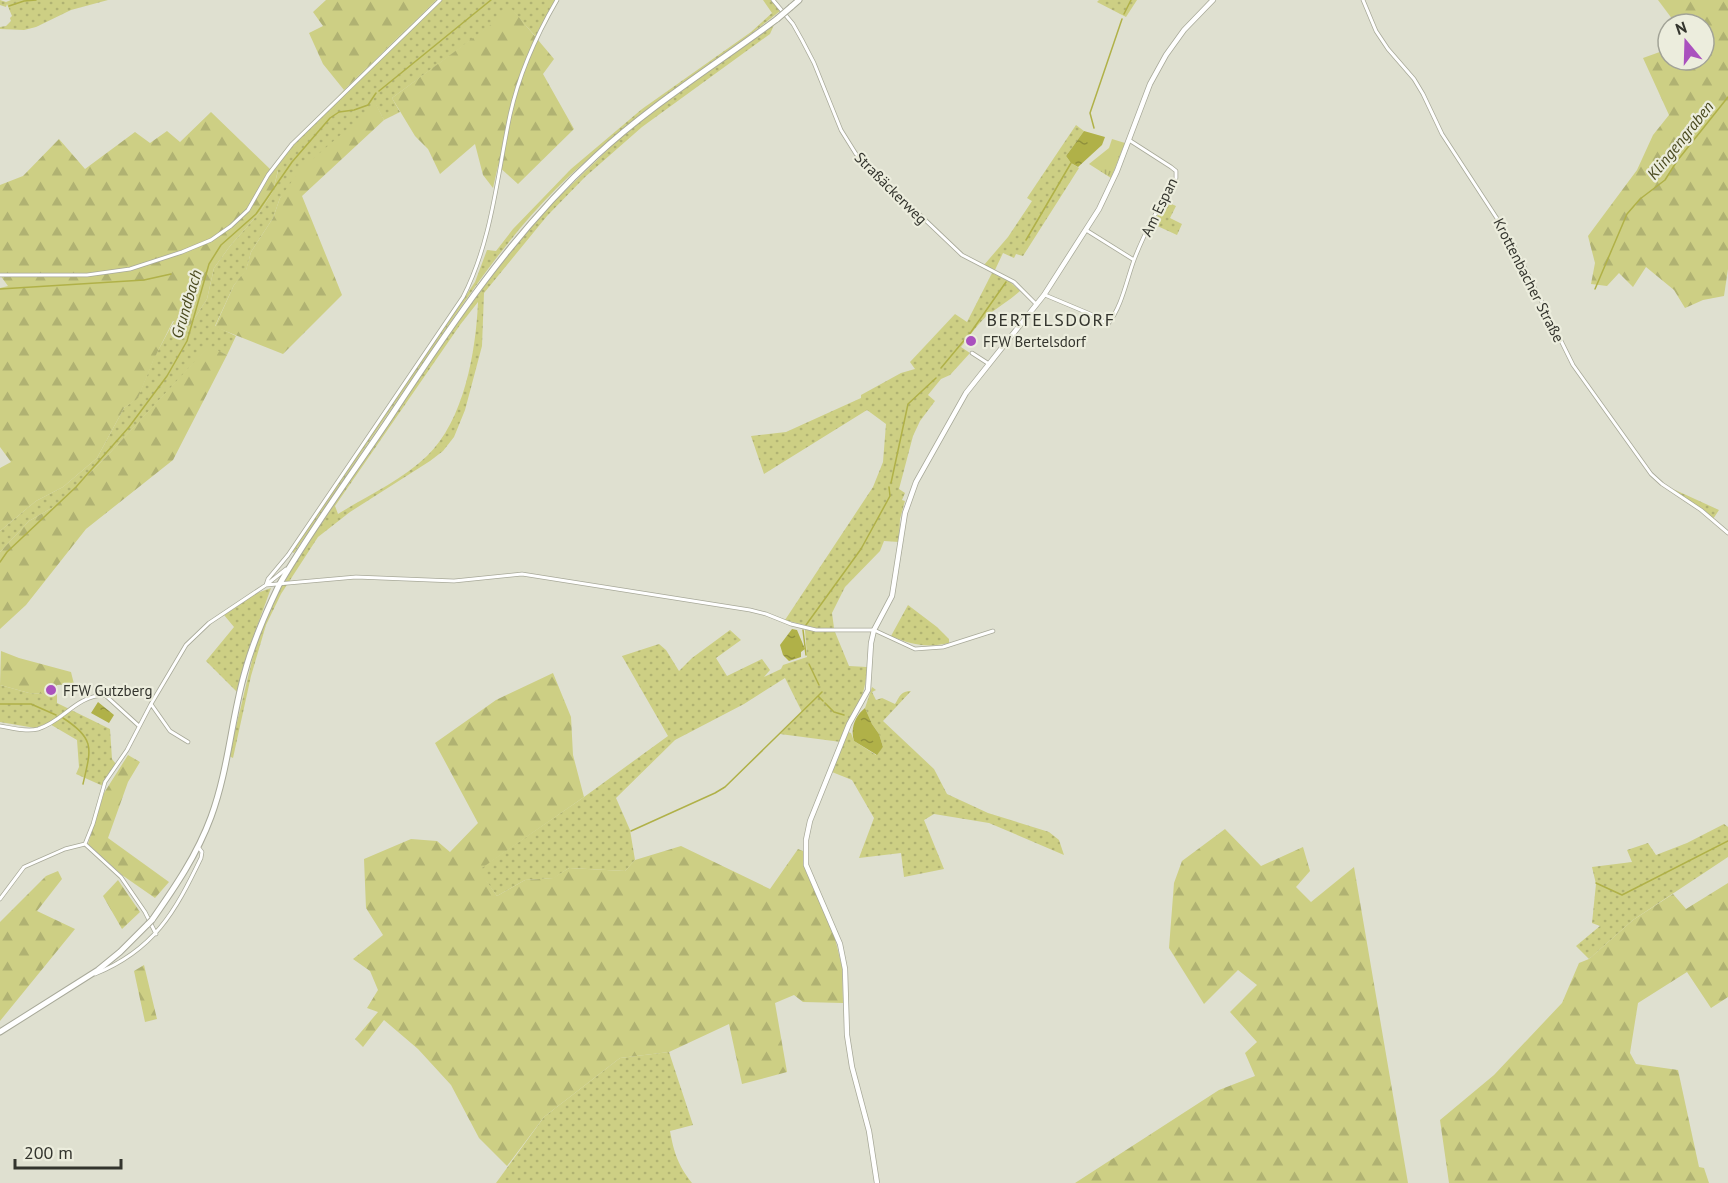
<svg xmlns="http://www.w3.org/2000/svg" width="1728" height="1183" viewBox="0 0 1728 1183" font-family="'PT Sans',sans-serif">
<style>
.grass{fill:url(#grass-dots);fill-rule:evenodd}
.forest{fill:url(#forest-firs)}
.park{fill:url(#park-tufts)}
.water{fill:url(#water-ripples)}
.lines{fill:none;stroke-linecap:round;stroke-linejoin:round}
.stream{stroke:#b0b148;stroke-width:1.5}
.street-casing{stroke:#a8a999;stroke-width:4.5}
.secondary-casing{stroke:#a8a999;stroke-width:6}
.primary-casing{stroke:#a8a999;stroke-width:7}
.street{stroke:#fff;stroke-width:3}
.secondary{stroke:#fff;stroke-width:4.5}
.primary{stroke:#fff;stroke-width:5}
.primary-bridge-casing{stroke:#a8a999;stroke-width:7;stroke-linecap:butt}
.primary-bridge{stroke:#fff;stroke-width:5}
.poi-dot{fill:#aa51be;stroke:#eceddd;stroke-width:2}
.labels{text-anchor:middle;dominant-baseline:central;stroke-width:4.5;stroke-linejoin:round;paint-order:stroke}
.street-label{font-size:15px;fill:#33342d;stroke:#eceddd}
.poi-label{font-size:15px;fill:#33342d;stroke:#eceddd;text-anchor:start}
.water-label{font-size:16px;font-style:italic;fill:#49491e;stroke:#eceddd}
.quarter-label{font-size:18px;letter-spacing:1.5px;fill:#33342d;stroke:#eceddd}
</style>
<defs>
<pattern id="grass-dots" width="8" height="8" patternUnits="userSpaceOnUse" patternTransform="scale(1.5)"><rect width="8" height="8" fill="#cdcf84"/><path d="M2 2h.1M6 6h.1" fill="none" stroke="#b0b272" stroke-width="1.8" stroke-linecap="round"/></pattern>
<pattern id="forest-firs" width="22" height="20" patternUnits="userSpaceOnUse" patternTransform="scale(1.5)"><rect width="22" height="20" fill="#cdcf84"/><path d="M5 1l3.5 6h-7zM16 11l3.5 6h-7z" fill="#b0b272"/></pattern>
<pattern id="park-tufts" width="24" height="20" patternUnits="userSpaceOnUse" patternTransform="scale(1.5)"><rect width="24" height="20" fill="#cdcf84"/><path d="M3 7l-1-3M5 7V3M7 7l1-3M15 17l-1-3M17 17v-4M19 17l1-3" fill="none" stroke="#b0b272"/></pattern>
<pattern id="water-ripples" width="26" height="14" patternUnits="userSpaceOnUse" patternTransform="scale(1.5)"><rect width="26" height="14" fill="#b0b148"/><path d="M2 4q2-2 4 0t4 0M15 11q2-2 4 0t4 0" fill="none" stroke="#90913c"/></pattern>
</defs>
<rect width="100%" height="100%" fill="#dfe0d0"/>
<!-- grass -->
<path class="grass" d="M0,0L6,2L11,0H108L71,10L36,27L24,30L0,29V27L6,26L11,21L10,18L12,16L7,4L6,7L0,5Z
M436,0H559L536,37L512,10L392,98L400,112L384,120L376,105L280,198L273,218L251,252L246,271L234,285L215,326L236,336L227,355L209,347L106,457L57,505L29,521L0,552V531L36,501L63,487L97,458L124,408L138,397L154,358L174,321L189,327L207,299L214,268L230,246L260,212L273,191L278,171L271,170L344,90Z
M763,0H771L780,11C706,71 625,121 556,189C505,240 464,302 424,361C380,425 337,489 294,553L292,552L475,282L487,250L496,251L513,229L571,169L642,109L751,32L772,13Z
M1099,0H1137L1126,17L1097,2Z
M774,25L770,34L642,127L585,177L547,216L484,293L482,346L465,410L454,437L443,451L430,461L350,512L318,537L281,594L266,625L251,676L233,758L229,756L255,648L275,597L299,556L453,327L503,259L536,219L622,136L666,102ZM478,302C476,351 464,421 427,456C402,480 367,496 338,514L335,506L460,325Z
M1076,125L1084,131L1066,156L1071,163L1079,168L1023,256L1016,254L1014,258L1003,253L995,270L984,265L1008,237L1032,201L1027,198Z
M1165,201L1176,206L1170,218L1182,224L1177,235L1153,224Z
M992,273L1009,281L1020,291C1010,300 1000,306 989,314C978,323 970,336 961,347L970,353L950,375L941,379L928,395L935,401L920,421L913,436L899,489L905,493L902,500L905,501L900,519L899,542L884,541L880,551L845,587L832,613L834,628H816L785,620L873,487L883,462L886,424L867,410L764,474L751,436L786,432L861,398V395L901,373L915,369L910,362L955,314L967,322Z
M1673,489L1719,510L1713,519Z
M271,588L247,654L238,693L206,661L234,627L224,615L257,593Z
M908,605L937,627L949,639V643C927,648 912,645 891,636Z
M730,630L741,640L716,658L727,676L762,659L770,670L764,677L781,669L783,665L807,657L805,630L835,632L849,666L867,667C866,697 854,715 841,742L780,734L802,712L785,678L744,704L675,740L616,798L630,830L635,860L625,871L569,868L554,878L525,880L497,896L478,870L584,797L668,736L622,656L659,644L666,650L679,671L692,658Z
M0,685L29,693L57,695V703L110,729L112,759L116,764L103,786L76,774L79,767L77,740L48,723L35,728L0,722Z
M872,687L876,690L872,692L876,700L882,698L895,704C900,696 901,691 911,691L883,721L934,769L947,794L988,813L1049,832L1059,840L1064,855L989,823L934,814L924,820L944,869L904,877L901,853L859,858L874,818L852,780L832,772L848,732L851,733L854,741L876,755L883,747L879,734L872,724L865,708Z
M1724,824L1728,827V857L1633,920L1589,959L1576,946L1600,926L1592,923L1596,884L1592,867L1632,862L1627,850L1648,843L1656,855L1687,843Z
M669,1052L693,1125L670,1131C674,1153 678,1165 692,1183H496L544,1117L620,1058Z"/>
<!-- forest -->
<path class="forest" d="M326,0H436L344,90L323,64L309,33L323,26L313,12Z
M1658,0H1728V269L1724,296L1703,300L1685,308L1674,290L1646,267L1633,287L1619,273L1607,286L1591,284L1595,263L1588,236L1637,170L1653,135L1669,115L1643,58L1668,49V60H1704V24H1676Z
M512,9L554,59L543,74L574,129L518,184L498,166L493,188L483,175L475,144L440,174L428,149L415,136L392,98Z
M376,104L384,120L302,196L342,295L283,354L215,327L234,285L246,270L251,252L273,218L280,198L299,171Z
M211,112L271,170H278L273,191L260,212L230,246L214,268L207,299L189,327L173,321L154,359L138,398L124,408L97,458L63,487L36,501L0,531V468L11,462L0,447V288L8,286L0,275V185L23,176L59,139L85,169L135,132L150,143L167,131L180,142Z
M209,346L227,355L173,460L86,529L26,605L0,629V552L29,521L57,505L106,457Z
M1,651L19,658L71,672L74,684L57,685V695L29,693L0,685Z
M553,673L571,717L573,755L584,797L479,870L497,896L525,880L553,878L569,868L625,871L635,860L681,846L770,889L798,849L803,851L808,876L833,930L842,967L843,1003L803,1002L794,995L775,1003L787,1072L742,1084L729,1024L669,1052L620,1058L544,1117L507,1166L479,1138L451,1085L418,1049L384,1020L363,1047L355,1039L378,1012L367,1008L378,990L370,971L353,959L383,935L366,908L364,859L411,839L437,841L450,852L478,823L435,743L496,700Z
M128,755L140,762L128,782L108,838L169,882L155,898L122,875L88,844L104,793Z
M1225,829L1261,866L1303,847L1310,871L1296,887L1311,902L1354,867L1408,1183H1075L1219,1090L1255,1076L1245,1053L1257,1042L1230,1012L1257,985L1238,970L1204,1004L1169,948L1174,883L1182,861Z
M58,871L62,879L37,911L75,929L0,1021V922L46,876Z
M118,880L140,912L122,929L103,896Z
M1728,883V997L1711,1008L1687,972L1638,1003L1630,1053L1636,1064L1678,1070L1699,1167L1704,1168L1709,1183H1449L1440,1120L1494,1075L1562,1003L1579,963L1589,959L1633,920L1673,894L1686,909Z
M144,965L157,1019L145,1022L134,971Z"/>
<!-- park -->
<path class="park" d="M1112,139L1125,143L1111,178L1089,164L1109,148Z"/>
<!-- water -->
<path class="water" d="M1084,131L1105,137L1102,145L1078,167L1071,163L1066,156Z
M792,629L797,630L805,649L801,652V657L789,661L783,655L780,645Z
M98,702L114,715L109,723L91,713Z
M865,708L872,724L879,734L883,747L877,755L854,741C850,729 855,716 865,708Z"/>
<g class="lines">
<!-- stream -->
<path class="stream" d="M9,6L24,1L36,0
M1124,14L1131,0
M379,91L491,0
M1094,128L1090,113L1122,19
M1026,240L1071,163
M0,289L144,280L171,274
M1595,289L1627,214L1640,199L1665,180L1677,161L1728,97
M941,368L971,332L1006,282
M891,483L908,404L936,378
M0,562L7,552L76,487L129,427L167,376L187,341L209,264L221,245L256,214L292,162L330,118L339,112L354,110L368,105L376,93
M806,625L861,549L890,496L889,487
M803,630L806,655
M809,664L819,685
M822,692L818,696L823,701
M825,703L834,712L844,715
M0,704H31L56,715
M63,718C96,739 91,749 83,784
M631,831L715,793L725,787L818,696
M1596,883L1622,895L1728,841"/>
<!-- street casing -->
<g class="street-casing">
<path id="street" d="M773,0L793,24L802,40L814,63L841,130L856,154L962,255L1014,282L1036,304
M1363,0L1376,31L1388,49L1414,79L1423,94L1442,134L1511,240L1573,365L1651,474L1662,484L1701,510L1728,533
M1086,230L1134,260
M0,275H87L130,269L182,252L211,240L231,226L248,210L268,175L292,144L440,0
M1045,295L1095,316L1108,324C1122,306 1126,282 1134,260C1145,231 1160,205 1176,178V171L1171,167L1129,140
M972,353L989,364
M266,585L268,579L288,555L463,297C492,241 497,176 510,115C519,74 536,36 557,0
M266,585L286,569
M151,704L170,731L188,742
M0,726C12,728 26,732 38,729C64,721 75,696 105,695L139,726
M0,899L24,867L65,849L85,844
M156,934L145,912L121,877L85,844L93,824L105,782L127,750L151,704L186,645L209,623L266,585L356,577L454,581L522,574L750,610L766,614L791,624L816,630H874L915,649L943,647L993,631
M95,974C154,950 175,912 201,858L202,852L199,848"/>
</g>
<!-- secondary casing -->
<g class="secondary-casing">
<path id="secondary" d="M877,1183L869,1131L852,1067L847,1035L845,969L840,944L806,865V840L810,821L849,724L868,690L871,643L874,630L892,596L905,513L916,482L966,393L1044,295L1099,209L1117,171L1150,84L1166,55L1184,30L1213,0"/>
</g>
<!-- primary casing -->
<g class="primary-casing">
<path id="primary" d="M791,7L799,0
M152,920C175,887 197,855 211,817C228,771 231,722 244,675C252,644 265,614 279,585C312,528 352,474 389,419C451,325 513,232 596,156C652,104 717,64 777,19
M0,1032L98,970L120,952L148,924"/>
</g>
<!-- street -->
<use href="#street" class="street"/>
<!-- secondary -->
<use href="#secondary" class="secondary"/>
<!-- primary -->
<use href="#primary" class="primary"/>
<!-- primary-bridge casing -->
<g class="primary-bridge-casing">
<path id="primary-bridge" d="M777,19L791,7
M148,924L152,920"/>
</g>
<!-- primary-bridge -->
<use href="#primary-bridge" class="primary-bridge"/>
</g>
<!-- markers -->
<g class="poi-dot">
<circle cx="971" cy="341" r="6"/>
<circle cx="51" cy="690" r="6"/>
</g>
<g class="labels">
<!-- street labels -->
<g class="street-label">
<text transform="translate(891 188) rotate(45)">Straßäckerweg</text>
<text transform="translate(1159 207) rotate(-64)">Am Espan</text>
<text transform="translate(1529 280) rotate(63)">Krottenbacher Straße</text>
</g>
<!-- poi labels -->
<g class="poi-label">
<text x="983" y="341">FFW Bertelsdorf</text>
<text x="63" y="690">FFW Gutzberg</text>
</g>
<!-- water labels -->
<g class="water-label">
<text transform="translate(1680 140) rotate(-51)">Klingengraben</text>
<text transform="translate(186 304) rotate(-73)">Grundbach</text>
</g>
<!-- quarter labels -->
<g class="quarter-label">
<text x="1051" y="319">BERTELSDORF</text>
</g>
</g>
<!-- north arrow -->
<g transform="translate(1686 42) rotate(341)"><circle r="28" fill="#eceddd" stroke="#a2a397" stroke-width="1.5"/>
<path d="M0-4.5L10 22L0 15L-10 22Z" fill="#aa51be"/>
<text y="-9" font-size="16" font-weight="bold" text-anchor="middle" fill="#33342d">N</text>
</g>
<!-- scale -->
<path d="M15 1159v9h106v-9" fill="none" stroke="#33342d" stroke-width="3"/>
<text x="24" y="1159" font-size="18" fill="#33342d" stroke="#eceddd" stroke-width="4.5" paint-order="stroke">200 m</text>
</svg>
